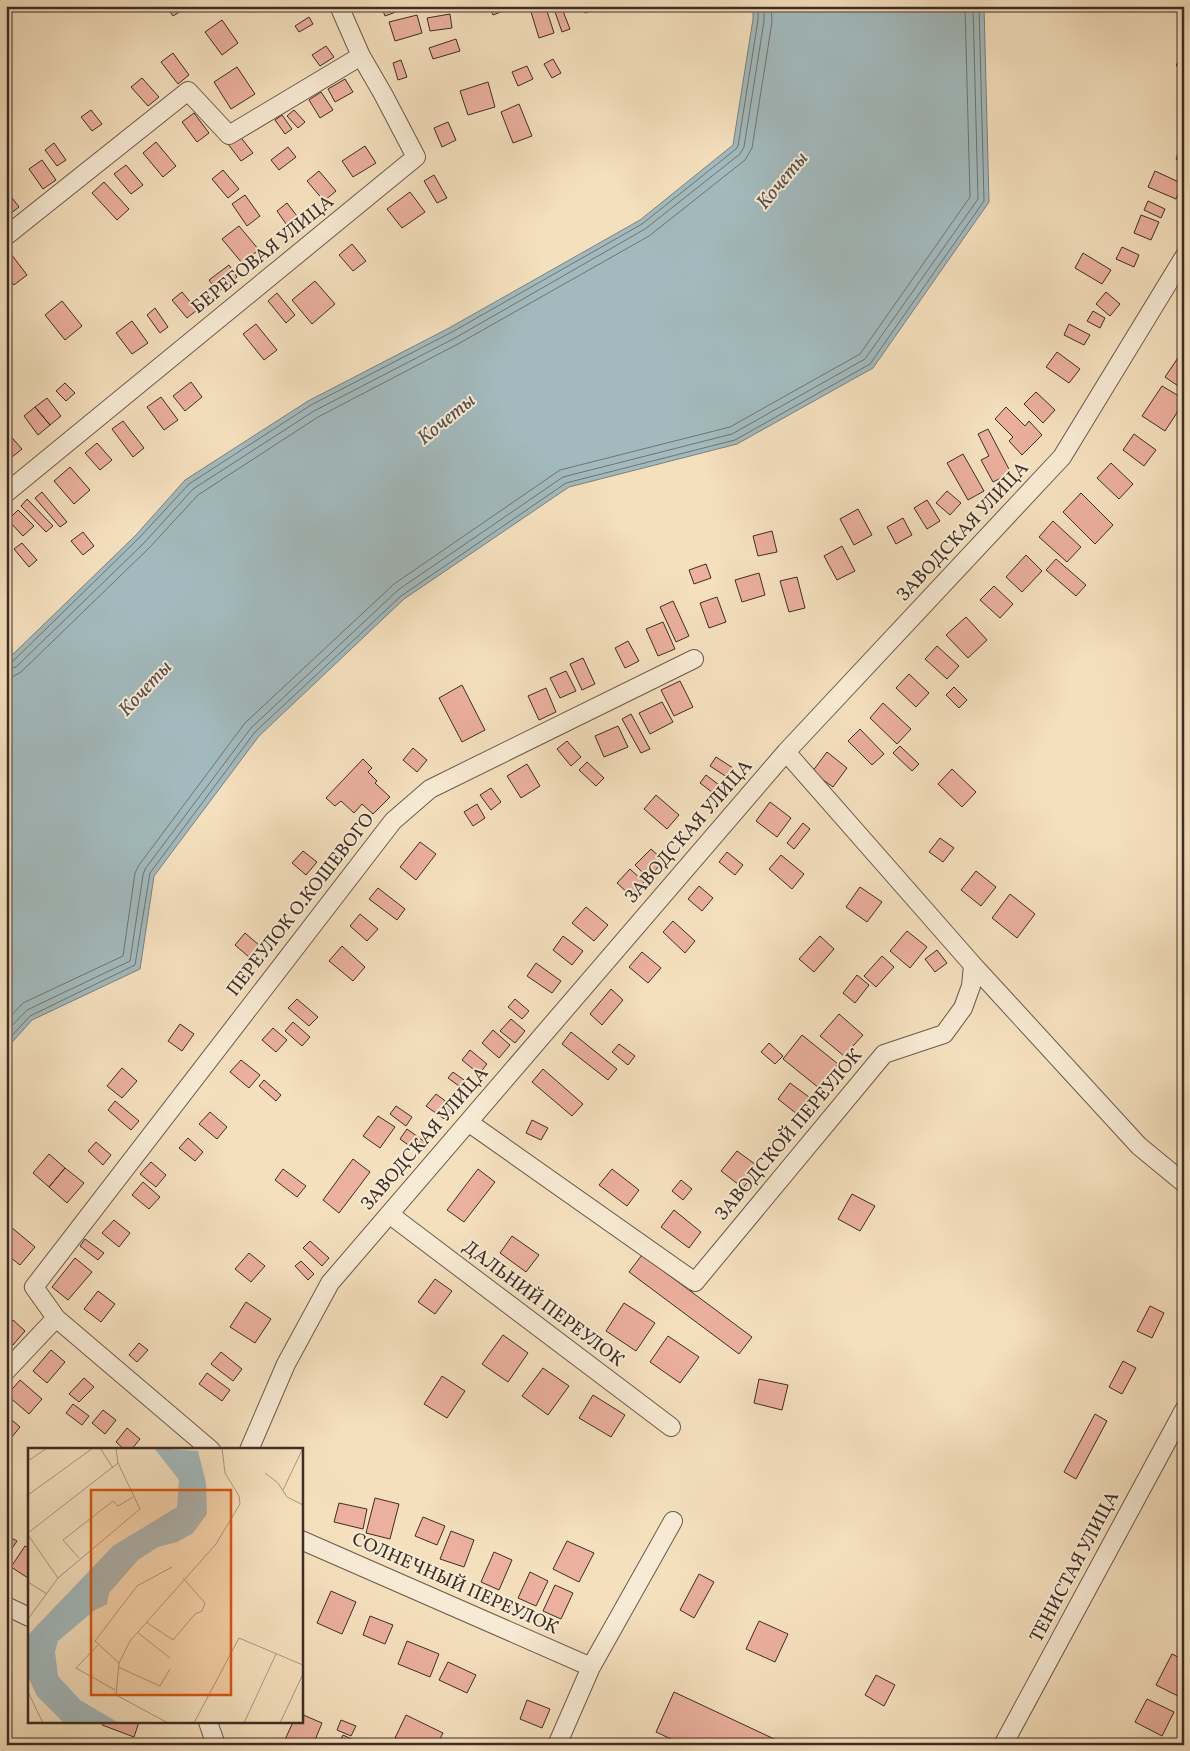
<svg xmlns="http://www.w3.org/2000/svg" width="1190" height="1751" viewBox="0 0 1190 1751" font-family="Vollkorn,serif">
<style>
.water{fill:#a2babd;stroke:#7a8280}
.lines{fill:none;stroke-linecap:round;stroke-linejoin:round}
.shore{stroke:#707471;stroke-width:1}
.building{fill:#ebb09e;stroke:#3e2d25}
.minor-casing{stroke:#6c5a4b;stroke-width:20}
.minor{stroke:#f8ebd5;stroke-width:18}
.labels{text-anchor:middle;dominant-baseline:central;stroke-width:4;stroke-linejoin:round;paint-order:stroke}
.street-label{font-size:19px;fill:#3e2d25;stroke:#f8ebd5}
.water-label{font-size:20px;font-style:italic;fill:#57504b;stroke:#f8ebd5}
.inset-road{fill:none;stroke:#ac9881;stroke-width:1}
.view{fill:#d7550e;fill-opacity:0.15;stroke:#d7550e;stroke-width:2.5}
.inset-edge{fill:none;stroke:#3e2d25;stroke-width:2.5}
</style>
<rect width="100%" height="100%" fill="#f5e0be"/>
<filter id="stains"><feTurbulence type="fractalNoise" baseFrequency=".004" numOctaves="4"/><feColorMatrix values="0 0 0 0 .2 0 0 0 0 .09 0 0 0 0 .02 0 0 0 .5 -.17"/></filter>
<radialGradient id="worn" r=".72"><stop offset=".6" stop-color="#630" stop-opacity="0"/><stop offset="1" stop-color="#630" stop-opacity=".3"/></radialGradient>
<!-- water -->
<path class="water" d="M753,6H984L989,202L873,368L737,444L569,487L404,599L259,736L154,876L140,969L32,1020L6,1049V661L136,535L185,480L308,401L449,328L640,220L733,145L753,19Z"/>
<g class="lines">
<!-- shore -->
<path class="shore" d="M6,664L12,662L139,538L189,484L311,405L452,332L642,224L736,149L738,146L758,20V6
M6,670L16,667L144,543L193,489L314,411L455,338L645,229L740,154L744,147L764,21V6
M6,678L14,676L21,672L149,548L198,495L318,417L458,344L649,236L745,160L752,148L772,22L771,6
M6,1021L23,1003L123,956L135,873L139,865L245,723L394,584L560,470L730,427L860,354L970,197L965,6
M6,1032L27,1010L130,961L143,875L145,869L251,728L398,590L563,477L732,434L865,359L978,199L973,6
M6,1042L30,1016L135,965L150,873L255,732L401,596L566,483L735,440L870,364L984,201L979,6"/>
</g>
<!-- building -->
<path class="building" d="M173,6H189L173,16L168,9Z
M248,6H262L251,12Z
M381,6H412L385,16Z
M489,6H504L506,10L493,15Z
M561,6L570,29L562,32L554,9Z
M583,6H606L585,13Z
M1094,6H1117L1095,10Z
M546,8L554,33L539,38L531,12Z
M450,14L452,28L430,31L427,18Z
M417,15L422,33L395,41L389,22Z
M309,17L313,24L299,32L295,26Z
M222,20L238,43L222,55L205,32Z
M456,39L460,51L433,59L429,48Z
M326,46L334,57L320,66L312,55Z
M173,53L189,75L178,84L161,62Z
M1184,56V71L1176,65Z
M553,59L561,73L552,78L544,64Z
M401,60L407,77L398,80L393,63Z
M527,66L533,79L518,86L512,72Z
M237,67L255,94L231,109L214,82Z
M142,78L159,97L148,106L131,87Z
M345,79L353,92L335,102L328,89Z
M488,82L495,107L468,115L460,91Z
M321,92L333,110L320,118L309,100Z
M519,104L532,136L513,143L501,112Z
M91,110L102,124L92,131L81,117Z
M294,110L305,122L298,128L287,116Z
M194,113L209,133L197,142L182,122Z
M282,115L292,129L285,134L275,120Z
M448,122L456,140L442,147L434,128Z
M239,135L253,153L241,161L228,144Z
M156,142L176,166L163,177L143,153Z
M54,143L66,160L57,166L45,150Z
M365,146L376,163L353,177L342,161Z
M288,147L296,157L279,170L271,160Z
M1181,148L1184,150V162L1176,159Z
M42,160L56,180L43,189L29,169Z
M126,165L143,185L131,194L114,174Z
M223,170L239,189L228,198L212,179Z
M319,171L336,191L324,201L307,181Z
M1155,171L1183,184L1176,199L1148,187Z
M434,175L447,198L437,203L424,181Z
M104,182L129,209L117,220L92,193Z
M6,190L19,207L6,217Z
M410,192L425,212L402,228L387,209Z
M245,195L260,216L247,226L232,204Z
M1148,201L1165,209L1161,218L1144,210Z
M287,203L300,220L289,228L277,211Z
M1141,215L1159,222L1151,240L1134,233Z
M239,226L259,250L242,263L222,239Z
M352,244L366,261L353,271L339,255Z
M1122,247L1139,255L1134,267L1116,259Z
M1083,253L1111,270L1102,284L1075,268Z
M11,254L27,275L14,285L6,275V258Z
M229,265L237,277L218,292L209,280Z
M315,281L335,304L312,324L292,300Z
M182,292L197,310L187,318L172,300Z
M1106,292L1120,304L1110,316L1096,304Z
M277,293L295,315L286,323L268,301Z
M62,301L82,326L65,340L45,315Z
M155,308L168,327L160,333L147,315Z
M1093,311L1105,318L1100,328L1087,321Z
M132,321L148,343L132,354L116,333Z
M256,324L277,350L264,360L243,334Z
M1069,324L1090,335L1084,345L1064,335Z
M1184,349V390L1165,377Z
M1057,352L1080,369L1069,383L1046,367Z
M191,382L202,397L185,411L173,396Z
M65,383L75,393L66,401L56,391Z
M1162,386L1184,399V402L1165,431L1142,416Z
M1036,392L1055,410L1043,423L1024,404Z
M161,397L178,420L164,430L147,407Z
M47,398L61,416L50,425L35,407Z
M35,407L50,425L38,435L24,416Z
M1006,407L1025,426L1029,421L1042,435L1022,455L1009,441L1013,437L995,419Z
M123,421L144,448L133,457L112,429Z
M988,429L1011,473L993,482L981,460L989,456L978,434Z
M6,431L22,449L12,457L6,450Z
M1134,434L1156,450L1144,466L1123,450Z
M97,443L112,460L100,470L85,453Z
M963,454L984,491L968,500L947,463Z
M1111,463L1133,484L1119,499L1097,478Z
M70,467L90,490L74,504L54,481Z
M947,491L961,503L950,515L936,503Z
M42,492L67,522L60,527L35,498Z
M1081,493L1113,525L1095,544L1063,512Z
M27,499L53,526L46,532L21,506Z
M927,500L940,521L927,529L914,508Z
M858,509L872,535L854,545L840,519Z
M18,510L34,526L23,536L8,520Z
M903,518L912,535L896,544L887,527Z
M1053,521L1081,547L1067,562L1039,537Z
M772,531L777,552L758,556L753,536Z
M83,532L94,546L83,555L71,541Z
M22,543L37,560L29,567L14,549Z
M842,546L855,571L837,580L824,556Z
M1026,555L1042,571L1022,592L1006,577Z
M1056,559L1086,585L1076,596L1046,570Z
M706,564L711,578L694,584L689,570Z
M759,573L765,595L742,602L735,580Z
M797,577L805,608L789,612L780,581Z
M994,586L1013,604L1000,618L980,600Z
M717,597L726,622L709,628L700,603Z
M673,601L689,636L676,642L660,607Z
M966,617L987,640L968,658L946,635Z
M663,622L675,649L658,656L646,629Z
M628,641L639,661L625,668L615,648Z
M937,646L959,666L947,679L925,659Z
M583,658L595,684L582,690L570,664Z
M566,671L576,691L560,698L550,678Z
M909,674L929,693L916,707L896,688Z
M680,681L693,707L674,716L661,690Z
M462,685L485,730L462,742L439,698Z
M954,687L967,700L959,708L946,695Z
M546,688L556,712L539,720L528,696Z
M662,702L673,722L650,734L639,713Z
M883,703L911,729L897,744L870,718Z
M631,714L650,749L641,753L622,719Z
M618,726L628,747L604,757L595,736Z
M860,729L884,754L872,765L848,741Z
M567,741L581,757L571,766L557,749Z
M900,746L919,764L912,771L893,753Z
M413,748L427,760L417,772L403,760Z
M827,752L847,768L833,787L812,772Z
M716,757L733,768L727,777L710,766Z
M363,759L372,768L368,772L377,781L375,783L390,797L373,814L362,804L354,813L341,801L335,806L326,798Z
M587,762L604,778L596,786L579,770Z
M527,764L540,786L521,798L507,776Z
M952,769L976,792L962,807L938,784Z
M706,775L723,788L717,796L700,783Z
M491,788L501,802L491,810L480,795Z
M656,795L679,815L667,829L644,809Z
M770,802L791,818L777,837L756,821Z
M477,804L485,818L473,826L464,812Z
M803,823L810,829L794,849L787,843Z
M940,838L954,848L943,862L929,852Z
M420,842L436,854L416,880L400,867Z
M651,849L664,861L648,878L635,865Z
M303,851L317,862L306,875L292,863Z
M727,852L743,865L735,875L719,862Z
M781,855L804,874L792,889L769,869Z
M630,869L644,882L631,896L617,883Z
M976,871L996,887L981,906L961,890Z
M699,886L713,898L702,911L688,899Z
M860,887L882,902L867,922L846,907Z
M378,888L405,909L397,920L369,899Z
M1010,894L1035,914L1017,938L992,918Z
M586,907L608,925L594,941L572,923Z
M360,914L378,929L367,941L350,926Z
M673,921L695,941L685,953L663,932Z
M907,931L927,947L910,968L890,951Z
M245,933L259,945L249,957L235,945Z
M563,936L583,951L572,965L553,950Z
M820,936L834,949L814,972L799,959Z
M342,946L365,967L353,981L329,961Z
M937,950L947,963L935,972L925,959Z
M642,952L661,968L648,983L629,967Z
M882,956L894,967L876,987L864,976Z
M536,963L561,981L552,993L527,976Z
M857,975L869,985L855,1003L843,993Z
M611,989L623,1000L602,1025L590,1014Z
M297,999L318,1017L309,1026L288,1008Z
M515,999L529,1011L522,1019L508,1007Z
M839,1014L863,1035L844,1056L820,1036Z
M511,1019L525,1031L515,1043L500,1031Z
M293,1022L310,1037L302,1046L285,1031Z
M180,1024L194,1034L182,1051L168,1041Z
M273,1028L287,1040L276,1052L262,1040Z
M493,1030L510,1045L499,1058L482,1043Z
M571,1032L617,1069L608,1080L562,1044Z
M802,1035L838,1064L819,1088L783,1059Z
M769,1043L783,1056L775,1064L761,1052Z
M619,1044L635,1056L628,1065L612,1052Z
M470,1050L487,1064L479,1074L462,1060Z
M241,1060L260,1075L249,1088L230,1072Z
M122,1068L137,1081L122,1098L107,1086Z
M543,1069L583,1104L572,1116L532,1082Z
M453,1072L464,1080L459,1086L448,1078Z
M264,1080L281,1095L276,1101L259,1086Z
M790,1083L809,1097L797,1114L778,1099Z
M436,1094L456,1109L447,1121L426,1106Z
M115,1101L139,1121L131,1130L108,1110Z
M396,1106L412,1117L406,1126L390,1114Z
M210,1112L227,1127L217,1139L199,1124Z
M378,1116L395,1127L380,1148L363,1136Z
M532,1120L548,1128L541,1140L526,1133Z
M407,1129L425,1142L418,1152L400,1139Z
M188,1138L203,1152L195,1161L179,1148Z
M96,1142L111,1155L103,1165L88,1151Z
M737,1151L759,1167L743,1188L721,1171Z
M49,1154L65,1168L49,1187L33,1173Z
M353,1159L370,1172L339,1213L323,1200Z
M151,1162L166,1175L156,1187L140,1174Z
M65,1168L84,1183L67,1203L49,1187Z
M283,1169L306,1186L297,1197L275,1180Z
M478,1169L495,1182L464,1222L447,1210Z
M612,1169L639,1190L627,1206L599,1185Z
M681,1180L692,1189L683,1200L672,1191Z
M143,1182L160,1197L149,1209L132,1195Z
M852,1194L875,1206L860,1231L838,1219Z
M674,1210L701,1232L689,1248L661,1227Z
M114,1220L130,1233L119,1247L102,1233Z
M11,1227L35,1247L20,1265L6,1254V1233Z
M512,1236L539,1255L526,1272L500,1253Z
M85,1239L104,1253L98,1260L80,1246Z
M310,1241L329,1258L322,1266L303,1248Z
M249,1253L265,1266L251,1282L235,1269Z
M642,1255L752,1337L739,1354L629,1272Z
M75,1258L92,1272L68,1300L52,1287Z
M301,1261L314,1274L308,1280L295,1266Z
M435,1279L452,1291L435,1314L418,1302Z
M98,1291L115,1304L101,1322L84,1309Z
M246,1302L271,1319L255,1343L230,1327Z
M624,1303L655,1323L636,1351L606,1331Z
M1150,1306L1164,1313L1152,1338L1137,1331Z
M13,1320L25,1331L13,1345L6,1340V1327Z
M503,1335L528,1353L508,1382L482,1364Z
M668,1336L699,1357L680,1383L650,1362Z
M139,1343L148,1350L137,1362L129,1355Z
M51,1350L65,1362L47,1383L33,1371Z
M221,1352L242,1369L233,1381L211,1364Z
M1123,1361L1136,1368L1122,1394L1109,1387Z
M543,1368L569,1386L548,1415L522,1396Z
M207,1373L230,1390L222,1401L199,1384Z
M442,1376L465,1391L447,1418L424,1404Z
M84,1378L94,1387L79,1402L69,1394Z
M759,1379L788,1385L782,1410L754,1403Z
M20,1380L42,1399L29,1414L7,1395Z
M593,1395L625,1415L611,1437L579,1418Z
M73,1404L89,1416L82,1425L66,1413Z
M103,1410L116,1420L105,1434L92,1423Z
M1095,1414L1107,1421L1076,1479L1064,1472Z
M6,1415L20,1427L8,1442L6,1441Z
M127,1428L140,1439L131,1450H125L116,1442Z
M375,1498L399,1504L390,1539L366,1533Z
M339,1503L367,1509L363,1529L334,1522Z
M423,1517L445,1526L437,1545L415,1536Z
M451,1531L474,1540L464,1567L440,1559Z
M6,1535L17,1541L6,1557Z
M567,1541L594,1553L579,1582L553,1569Z
M25,1546L29,1548L28,1578L11,1567Z
M494,1552L512,1560L499,1590L481,1582Z
M530,1572L548,1581L536,1606L518,1598Z
M699,1574L714,1582L694,1618L680,1610Z
M555,1585L573,1593L561,1619L543,1611Z
M331,1591L356,1602L342,1634L317,1623Z
M370,1616L393,1625L385,1644L363,1635Z
M759,1621L788,1634L775,1662L746,1649Z
M407,1641L439,1654L430,1677L398,1664Z
M1172,1654L1184,1660V1699L1156,1685Z
M448,1662L476,1675L467,1693L439,1680Z
M876,1675L895,1685L884,1706L865,1695Z
M674,1692L787,1745H684L656,1732Z
M1147,1699L1174,1712L1162,1736L1135,1722Z
M527,1700L550,1709L542,1728L520,1719Z
M301,1714L322,1723L313,1745L283,1744L293,1722H301Z
M406,1715L443,1733L437,1745H410L395,1738Z
M341,1720L356,1726L351,1736L337,1730Z
M103,1722H139L134,1737L102,1725Z
M343,1735L364,1745H338Z
M904,1739L916,1745H901Z"/>
<g class="lines">
<!-- minor casing -->
<g class="minor-casing">
<path id="minor" d="M6,236L188,91L229,135L361,56
M6,493L416,157L383,94L361,56L339,6
M973,965L1139,1146L1184,1183
M468,1122L695,1282L884,1054L944,1034L963,1008L971,986L973,965L786,752
M389,1214L671,1427
M6,1371L56,1318
M211,1450L56,1318L34,1287L393,821L430,789L694,659
M249,1450L286,1364L330,1283L786,752L1062,457L1184,257
M301,1540L591,1667
M6,1606L29,1617
M208,1722L216,1745
M557,1745L591,1667L673,1521
M1003,1745L1184,1410"/>
</g>
<!-- minor -->
<use href="#minor" class="minor"/>
</g>
<g class="labels">
<!-- street labels -->
<g class="street-label">
<text transform="translate(263 255) rotate(-39)">БЕРЕГОВАЯ УЛИЦА</text>
<text transform="translate(963 532) rotate(-47)">ЗАВОДСКАЯ УЛИЦА</text>
<text transform="translate(689 832) rotate(-49)">ЗАВОДСКАЯ УЛИЦА</text>
<text transform="translate(301 905) rotate(-52)">ПЕРЕУЛОК О.КОШЕВОГО</text>
<text transform="translate(789 1135) rotate(-50)">ЗАВОДСКОЙ ПЕРЕУЛОК</text>
<text transform="translate(425 1139) rotate(-49)">ЗАВОДСКАЯ УЛИЦА</text>
<text transform="translate(543 1304) rotate(37)">ДАЛЬНИЙ ПЕРЕУЛОК</text>
<text transform="translate(1075 1567) rotate(-62)">ТЕНИСТАЯ УЛИЦА</text>
<text transform="translate(455 1584) rotate(24)">СОЛНЕЧНЫЙ ПЕРЕУЛОК</text>
</g>
<!-- water labels -->
<g class="water-label">
<text transform="translate(783 181) rotate(-50)">Кочеты</text>
<text transform="translate(447 420) rotate(-39)">Кочеты</text>
<text transform="translate(146 689) rotate(-47)">Кочеты</text>
</g>
</g>
<!-- overview -->
<g transform="translate(28 1448)">
<rect width="275" height="275" fill="#f5e0be"/>
<path d="M126,0L170,3L178,35L179,66L165,85L149,94L130,99L110,112L81,145L79,156L67,162L30,193L27,204L30,228L52,252L91,275H36L9,248L0,229L1,186L85,98L149,59L151,32Z" fill="#a2babd"/>
<path class="inset-road" d="M72,0L85,20M0,13L19,0M237,25L250,35L259,49L275,57M255,42L275,0M0,47L65,0M0,85L90,15M0,87L30,130M51,110L35,92L85,53L90,58L105,49M0,134L19,146M0,171L30,130L112,61L90,15L88,0M118,174L145,192L167,166L174,163L177,155L155,130M109,184L142,210M70,197L48,220L87,242M91,215L67,193L109,138L144,119M90,219L132,238L142,221M0,244L15,275M140,275L88,247L91,215L102,193L188,96L212,56L211,48L197,25L194,0M166,275L211,190L275,217M216,275L248,206M252,275L275,226"/>
<path class="view" d="M63,42H203V247H63Z"/>
<rect width="275" height="275" class="inset-edge"/>
</g>
<!-- margin -->
<rect width="1190" height="1751" fill="none" stroke="#f5e0be" stroke-width="25"/>
<rect x="8" y="8" width="1175" height="1736" fill="none" stroke="#3e2d25" stroke-width="2.5"/>
<rect x="12" y="12" width="1165" height="1726" fill="none" stroke="#3e2d25"/>
<rect width="100%" height="100%" filter="url(#stains)"/>
<rect width="100%" height="100%" fill="url(#worn)"/>
</svg>
